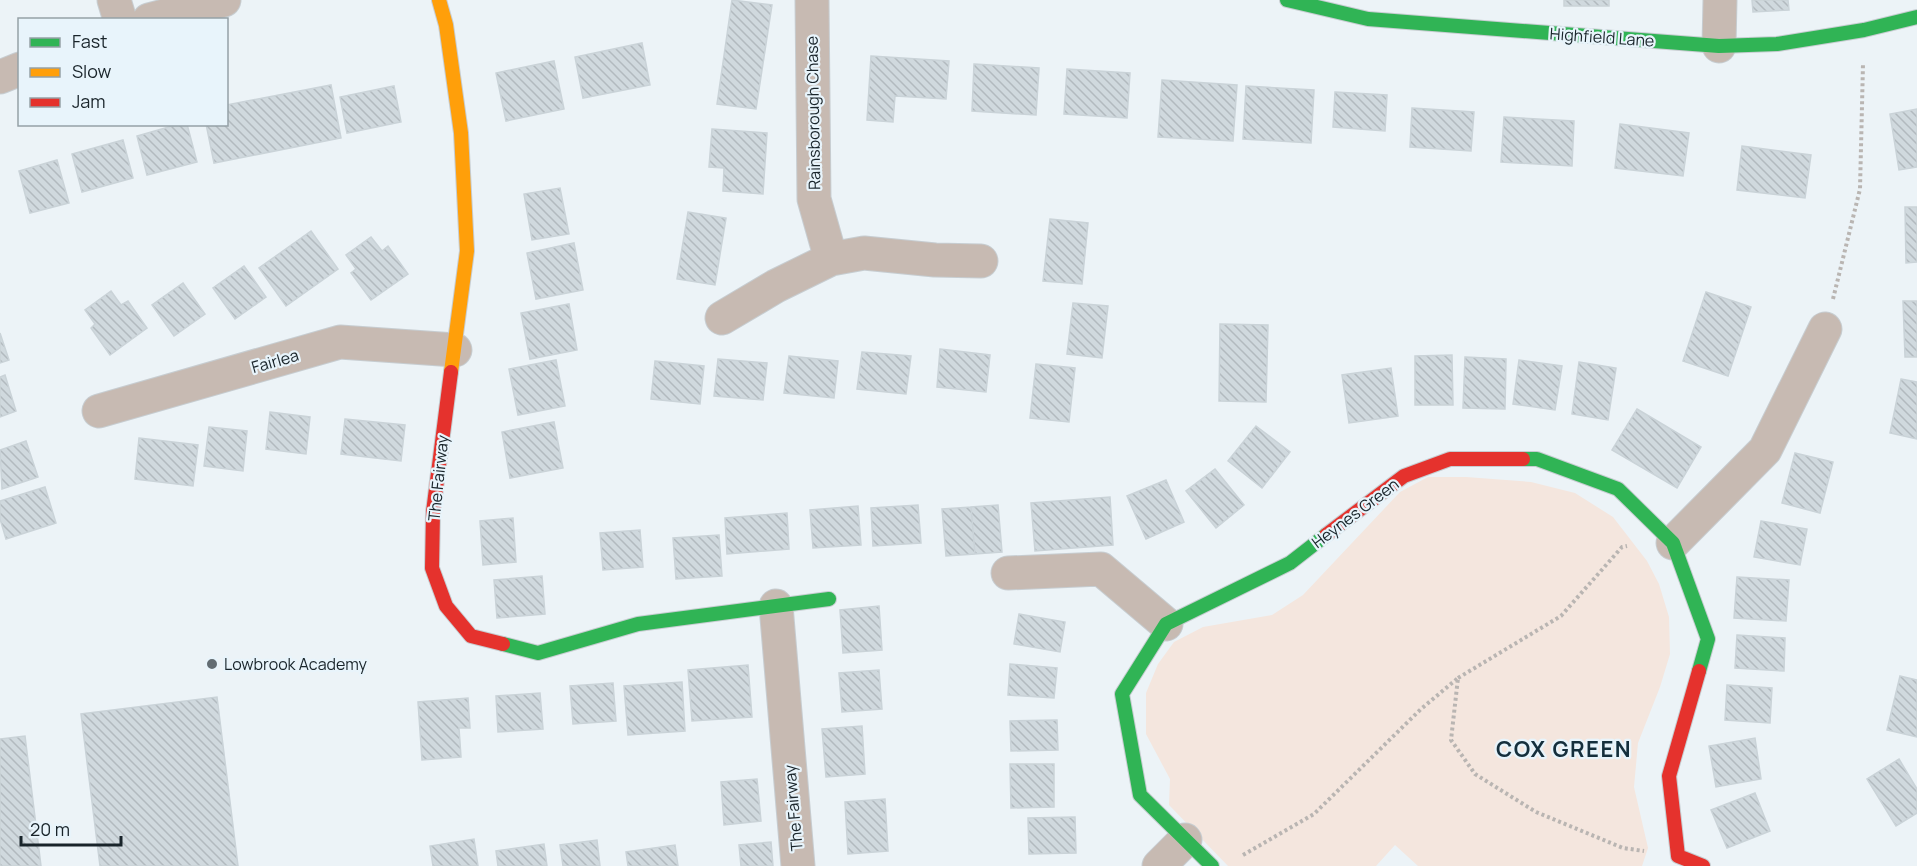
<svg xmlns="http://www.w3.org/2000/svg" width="1917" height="866" viewBox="0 0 1917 866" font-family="Manrope,sans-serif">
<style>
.green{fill:#f4e6de}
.building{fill:url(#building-back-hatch);stroke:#cad3d8;stroke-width:1.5}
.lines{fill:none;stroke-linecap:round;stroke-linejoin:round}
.street-casing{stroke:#c7cdd1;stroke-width:35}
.fast-casing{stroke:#c7cdd1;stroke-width:16}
.slow-casing{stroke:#c7cdd1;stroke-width:16}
.jam-casing{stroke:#c7cdd1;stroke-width:16}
.path{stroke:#b9b5b2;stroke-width:4;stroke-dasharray:3 3;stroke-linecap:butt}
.street{stroke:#c7bab2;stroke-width:33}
.fast{stroke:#30b455;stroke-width:14}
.slow{stroke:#ff9f0a;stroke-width:14}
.jam{stroke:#e5322d;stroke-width:14}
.poi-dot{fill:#636c72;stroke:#e8f4fb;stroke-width:2}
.labels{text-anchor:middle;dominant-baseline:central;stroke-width:4.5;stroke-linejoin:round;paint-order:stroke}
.street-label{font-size:16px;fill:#19242a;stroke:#e8f4fb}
.poi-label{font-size:16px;fill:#19242a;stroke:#e8f4fb;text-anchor:start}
.district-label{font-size:22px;font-weight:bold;letter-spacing:1.5px;fill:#152f3c;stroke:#e8f4fb}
</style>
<defs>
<pattern id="building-back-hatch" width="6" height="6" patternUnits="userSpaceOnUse" patternTransform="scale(1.5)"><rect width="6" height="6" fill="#d0d9de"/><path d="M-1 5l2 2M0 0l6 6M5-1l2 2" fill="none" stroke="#b2babf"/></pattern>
</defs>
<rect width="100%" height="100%" fill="#ecf3f7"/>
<!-- green -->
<path class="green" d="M1428,477H1466L1531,482L1575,493L1613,517L1647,561L1659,584L1669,617L1670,654L1660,687L1638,743L1634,787L1648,848L1642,866H1418L1395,845L1376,866H1228L1169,805L1170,779L1146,734V693L1158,664L1174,642L1203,627L1272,615L1303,595L1400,492Z"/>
<!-- building -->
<path class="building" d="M732,0L772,5L756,109L717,104Z
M1564,0H1609V6H1564Z
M1752,0H1788L1789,10L1753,12Z
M642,43L650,85L583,98L575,57Z
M871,56L949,61L946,99L895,96L893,122L867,120Z
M554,61L564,109L506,121L496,73Z
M974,64L1039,68L1036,115L972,111Z
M1067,69L1130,73L1127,118L1064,114Z
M1162,80L1237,85L1233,141L1158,137Z
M331,85L341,138L214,163L206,124H226V105Z
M394,86L401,122L347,133L340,97Z
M1246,86L1314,90L1311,143L1243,139Z
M1335,92L1387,95L1385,131L1333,127Z
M1412,108L1474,112L1471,151L1410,147Z
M1917,109V167L1899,170L1890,114Z
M1504,117L1574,121L1572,166L1501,162Z
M179,124H187L197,162L147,175L137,136Z
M1620,124L1689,133L1683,176L1615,168Z
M712,129L767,133L763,194L723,191L724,168L709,167Z
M123,140L133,178L82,192L72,154Z
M1742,146L1811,155L1805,198L1737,190Z
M57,160L69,203L30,213L19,171Z
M560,188L569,234L532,240L524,194Z
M1905,207H1917V262L1906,263Z
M688,212L726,218L715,285L677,279Z
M1050,219L1088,223L1082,284L1043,281Z
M311,231L338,269L286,306L259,268Z
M371,237L382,251L388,246L408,274L371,300L351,273L356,269L346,255Z
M574,243L583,290L536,299L527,253Z
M244,266L266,297L235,319L213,288Z
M183,283L205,314L174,336L152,305Z
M111,291L121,305L128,301L147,328L110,355L91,328L95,324L85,310Z
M1706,292L1751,307L1728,376L1683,361Z
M1903,301H1917V357H1905Z
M1073,303L1108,306L1102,358L1067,354Z
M569,304L577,350L530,359L521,313Z
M1220,324L1268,325L1266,402L1219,401Z
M0,333L9,360L0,363Z
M940,349L990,355L986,392L937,387Z
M862,352L911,356L906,394L857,389Z
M1452,355L1453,405H1415V356Z
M789,356L838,361L834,398L784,393Z
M1465,357L1506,359L1505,409L1463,408Z
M718,359L767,363L763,400L714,396Z
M556,360L565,406L518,415L509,369Z
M1519,360L1562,366L1555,410L1513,404Z
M655,361L704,366L700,404L651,399Z
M1579,362L1616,368L1608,420L1572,414Z
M1036,364L1075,368L1069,422L1030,418Z
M1391,368L1398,416L1349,423L1342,375Z
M5,375L16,411L0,417V377Z
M1901,379L1917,382V439L1890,433Z
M1637,409L1701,447L1677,488L1612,450Z
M270,412L310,417L306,454L266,449Z
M345,419L405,425L401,461L341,454Z
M554,422L563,468L510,478L502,432Z
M1256,426L1290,452L1262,488L1228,461Z
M209,427L247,431L243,471L204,466Z
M139,438L198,445L193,486L135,479Z
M26,441L38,477L2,489L0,450Z
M1795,453L1833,462L1820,513L1782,503Z
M1215,469L1244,505L1216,528L1186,491Z
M1166,480L1184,522L1146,539L1127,496Z
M45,487L56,523L6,539L0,519V501Z
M1110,497L1113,545L1035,551L1031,503Z
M918,505L921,543L873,546L871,508Z
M998,505L1002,552L975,554L971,507Z
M858,506L861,545L813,548L810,510Z
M971,507L975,554L946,556L942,509Z
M787,513L789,549L727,554L725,518Z
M513,518L516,562L483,565L480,521Z
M1761,521L1807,529L1800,565L1754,557Z
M640,530L643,567L603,570L600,533Z
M719,535L722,576L676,579L673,538Z
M542,576L545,614L497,618L494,580Z
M1737,577L1789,580L1786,621L1734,618Z
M879,606L882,650L843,653L840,610Z
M1019,614L1065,622L1060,652L1014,644Z
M1737,635L1785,638L1784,671L1735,668Z
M1010,664L1057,668L1054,698L1008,695Z
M748,665L752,717L692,721L688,670Z
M879,670L882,709L842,712L839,673Z
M1900,676L1917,680V737L1887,730Z
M682,682L685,731L628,735L624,686Z
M613,683L616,721L573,724L570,686Z
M1727,685L1772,688L1770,723L1725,720Z
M540,693L543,729L498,732L496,696Z
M217,697L238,866H100L81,714Z
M468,698L470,728H459L461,757L422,760L418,702Z
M1057,720L1058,750L1011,751L1010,721Z
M862,726L865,774L826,777L822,729Z
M25,736L41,866H0V739Z
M1755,738L1761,779L1716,787L1709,746Z
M1899,759L1917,789V813L1896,826L1867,779Z
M1010,764H1054V807L1011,808Z
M757,779L761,821L724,825L721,782Z
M1755,793L1770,831L1727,848L1711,810Z
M885,799L888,851L848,854L845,802Z
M1075,817L1076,853L1029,854L1028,818Z
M474,839L478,866H433L430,846Z
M597,840L600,866H563L560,845Z
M771,842L773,866H741L739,845Z
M544,844L547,866H498L496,851Z
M675,845L678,866H628L626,852Z"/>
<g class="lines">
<!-- street casing -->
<g class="street-casing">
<path id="street" d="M114,0L120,20
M812,0L814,199L831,259
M149,20L224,0
M1719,46L1720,0
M0,77L20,69
M722,318L776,286L831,259L864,253L935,260L981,261
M99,411L340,342L455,350
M1673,543L1765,450L1825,329
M1008,573L1101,569L1166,624
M776,606L798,866
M1159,866L1185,840"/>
</g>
<!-- fast casing -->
<g class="fast-casing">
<path id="fast" d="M1287,0L1368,19L1719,46L1777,44L1864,30L1917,17
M1523,459H1537L1618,489L1673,543L1708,639L1699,671
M503,644L538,653L638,624L829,599
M1212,866L1140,795L1122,694L1166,624L1290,563L1326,535"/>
</g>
<!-- slow casing -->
<g class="slow-casing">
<path id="slow" d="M439,0L446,25L461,133L467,251L451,372"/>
</g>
<!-- jam casing -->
<g class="jam-casing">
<path id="jam" d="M451,372L433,512L432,568L446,606L471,636L503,644
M1326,535L1404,476L1450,459H1523
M1699,671L1669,776L1678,856L1703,866"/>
</g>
<!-- path -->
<path class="path" d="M1833,299L1860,189L1863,64
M1458,678L1561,616L1622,547L1627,546
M1243,855L1314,814L1421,709L1458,678L1451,740L1475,774L1536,812L1623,848L1644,851"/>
<!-- street -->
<use href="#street" class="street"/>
<!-- fast -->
<use href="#fast" class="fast"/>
<!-- slow -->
<use href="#slow" class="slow"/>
<!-- jam -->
<use href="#jam" class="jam"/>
</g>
<!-- markers -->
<circle class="poi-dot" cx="212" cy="664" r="6"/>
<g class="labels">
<!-- street labels -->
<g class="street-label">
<text transform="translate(1602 37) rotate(4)">Highfield Lane</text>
<text transform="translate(813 113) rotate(-91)">Rainsborough Chase</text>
<text transform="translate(275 361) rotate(-16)">Fairlea</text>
<text transform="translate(438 478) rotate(-84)">The Fairway</text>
<text transform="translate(1355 513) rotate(-37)">Heynes Green</text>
<text transform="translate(793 808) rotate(-95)">The Fairway</text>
</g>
<!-- poi labels -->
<g class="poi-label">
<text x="224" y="664">Lowbrook Academy</text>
</g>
<!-- district labels -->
<g class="district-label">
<text x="1564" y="749">COX GREEN</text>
</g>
</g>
<!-- legend -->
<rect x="18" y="18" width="210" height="108" fill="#e8f4fb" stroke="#95a1a7" stroke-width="1.5"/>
<rect x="30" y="38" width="30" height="9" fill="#30b455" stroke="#95a1a7" stroke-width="1.5"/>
<text x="72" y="48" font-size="18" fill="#19242a">Fast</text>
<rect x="30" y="68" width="30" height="9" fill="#ff9f0a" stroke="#95a1a7" stroke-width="1.5"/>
<text x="72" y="78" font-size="18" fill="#19242a">Slow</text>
<rect x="30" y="98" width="30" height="9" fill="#e5322d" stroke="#95a1a7" stroke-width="1.5"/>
<text x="72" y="108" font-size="18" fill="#19242a">Jam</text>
<!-- scale -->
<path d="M21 836v9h100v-9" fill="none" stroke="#19242a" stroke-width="3"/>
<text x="30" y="836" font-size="18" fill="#19242a" stroke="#e8f4fb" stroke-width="4.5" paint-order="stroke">20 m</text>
</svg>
